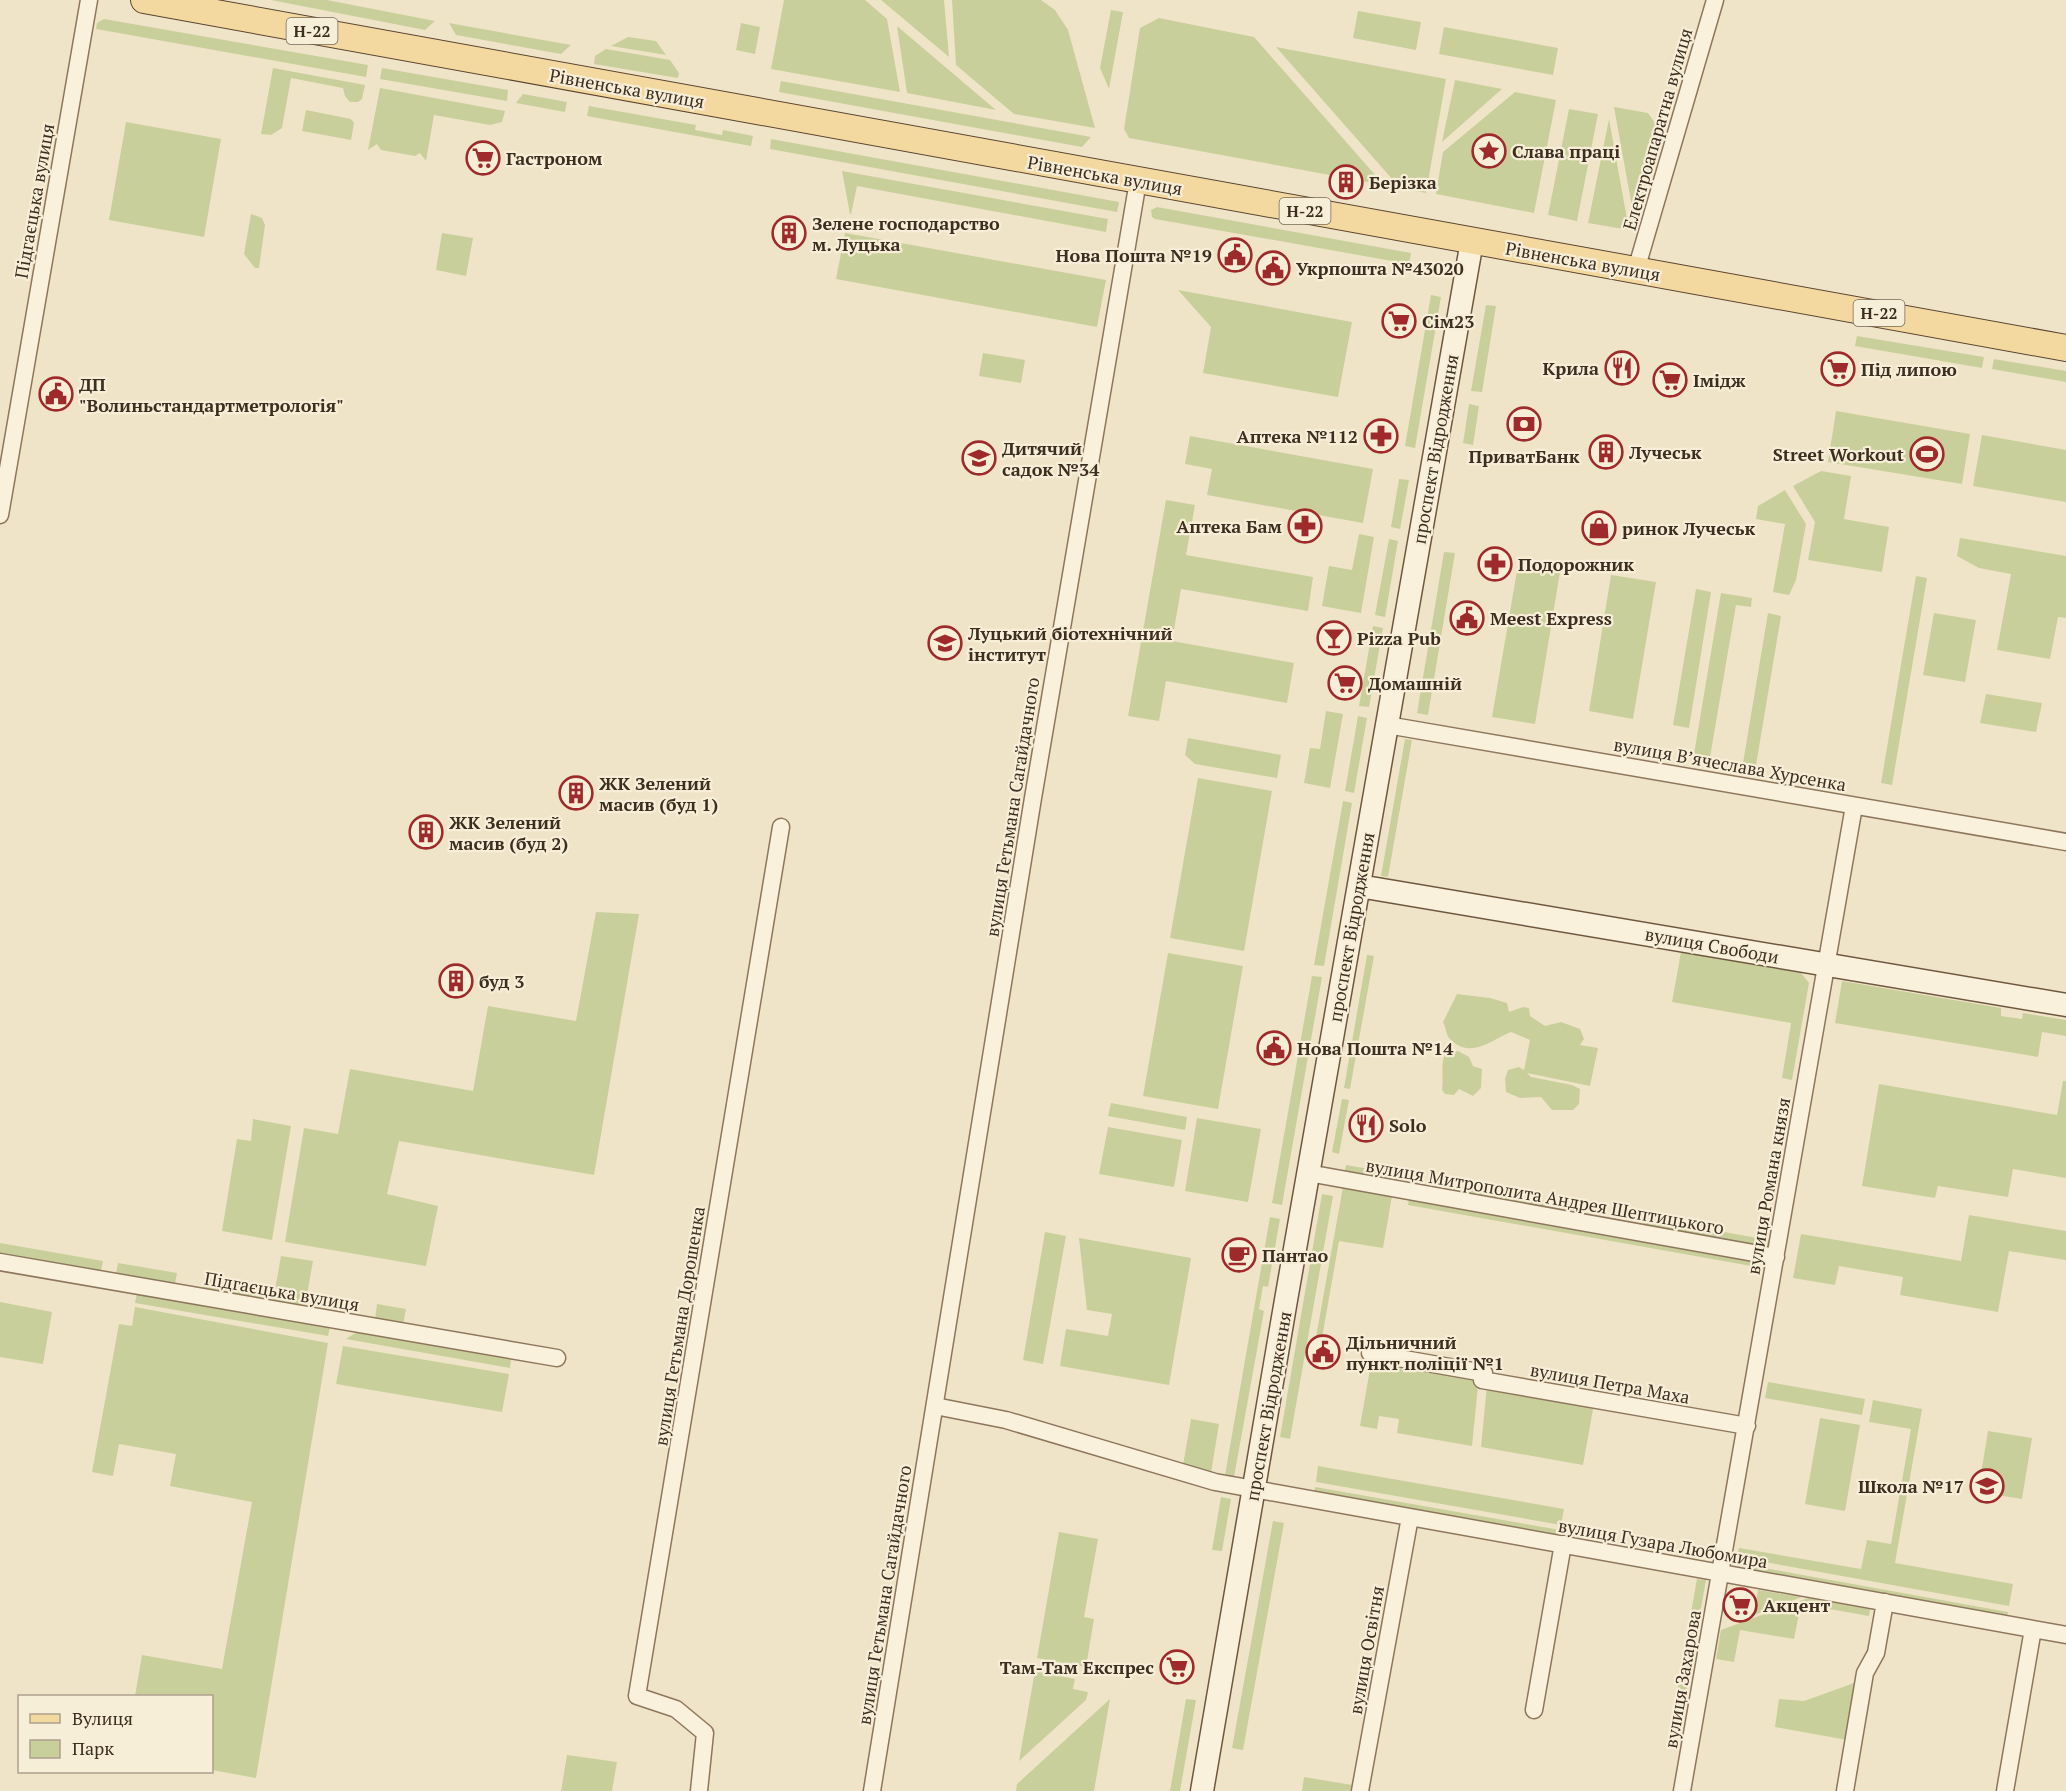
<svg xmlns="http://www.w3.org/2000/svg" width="2066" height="1791" viewBox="0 0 2066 1791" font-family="'PT Serif',serif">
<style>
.green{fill:#c9cf9b}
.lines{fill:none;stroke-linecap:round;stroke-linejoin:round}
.street-casing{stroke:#8d765c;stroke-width:19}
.secondary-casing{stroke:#6f573f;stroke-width:25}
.primary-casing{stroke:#5b4430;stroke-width:28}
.street{stroke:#faf1dc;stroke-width:16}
.secondary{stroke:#faf1dc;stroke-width:22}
.primary{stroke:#f3d9a0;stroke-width:26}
.labels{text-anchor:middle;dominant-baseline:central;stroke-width:4.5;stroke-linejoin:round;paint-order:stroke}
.shield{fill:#f7eed8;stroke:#756857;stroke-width:1.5}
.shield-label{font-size:16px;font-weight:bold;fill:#3d2e20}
.street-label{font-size:18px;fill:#3d2e20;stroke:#f7eed8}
.poi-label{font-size:18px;font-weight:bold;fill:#3d2e20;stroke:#f7eed8;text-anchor:start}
</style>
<rect width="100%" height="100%" fill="#f0e4c8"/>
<!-- green -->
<path class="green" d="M271,0H327L435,21L425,30Z
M784,0H865L887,19L900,92L771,69Z
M881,0H944L949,57Z
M952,0H1041L1055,10L1068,30L1095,128L1014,114L956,65Z
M1111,10L1123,12L1109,89L1100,68Z
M1358,11L1421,22L1416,50L1353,38Z
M1159,18L1254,37L1384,185L1129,138L1124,129L1140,28Z
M104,19L368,65L366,77L96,29L97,23Z
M449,23L571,45L561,54L456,35Z
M741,23L760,27L755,54L736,50Z
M897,26L996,110L907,93Z
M1444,27L1558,48L1553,75L1439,54Z
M628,37L656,41L666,55L611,46Z
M1276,47L1446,79L1426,193L1400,188Z
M606,49L670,60L679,73L678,78L594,64L595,56Z
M273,68L365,85L362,99L358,102H350L345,96L343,88L291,78L282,128L271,135L261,134Z
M382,68L508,90L507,101L380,79Z
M1455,80L1502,89L1442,142Z
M781,81L1091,137L1082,147L779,92Z
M380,88L505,111L502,122L490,125L434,115L426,161L420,153L415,156L381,150L377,144L368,150Z
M1515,92L1556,100L1534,213L1436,194L1443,152Z
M523,94L567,102L565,112L516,103Z
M589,106L696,125L695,130L722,135L723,130L753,136L751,146L587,116Z
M1614,107L1648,113L1660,130L1636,229Z
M1569,109L1598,114L1577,221L1548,215Z
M306,110L351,119L354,123L351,140L302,131Z
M1609,119L1629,230L1588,223Z
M126,122L221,139L204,237L109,220Z
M771,139L1119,202L1117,212L770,149Z
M842,171L1108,219L1106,232L857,186L851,214H850Z
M1157,207L1411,253L1409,264L1155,219L1152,217L1151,210Z
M251,214L262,218L265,225L259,268H255L244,254Z
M442,233L473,238L466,276L436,270Z
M845,233L1106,280L1097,327L836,279Z
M1178,290L1352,322L1338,397L1203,373L1211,327Z
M1431,295L1441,297L1415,448L1405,446Z
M1486,305L1496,306L1482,392L1471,391Z
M1857,336L1984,357L1982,368L1855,346Z
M983,353L1025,360L1021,383L979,376Z
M1994,359L2066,371V382L1992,369Z
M1469,404L1479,406L1473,445L1463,443Z
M1836,411L1970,434L1962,484L1828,462Z
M1982,435L2066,450V502L1973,486Z
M1190,436L1373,469L1363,523L1207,495L1212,469L1185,464Z
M1821,471L1851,476L1844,519L1889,527L1882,572L1808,560L1815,522L1793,486Z
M1399,479L1409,480L1400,529L1391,527Z
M1785,490L1806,524L1796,580L1789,595L1773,592L1785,524L1756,519L1758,506Z
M1166,500L1195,505L1186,555L1313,577L1308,611L1181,589L1172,641L1294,663L1287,703L1166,681L1159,721L1128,716Z
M1359,534L1374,537L1361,613L1322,606L1329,566L1352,570Z
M1960,538L2066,556V618L2058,617L2050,659L1997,650L2011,574L1979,568L1957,556Z
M1389,539L1398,541L1385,617L1375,615Z
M1444,552L1455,553L1428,715L1417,713Z
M1519,559L1561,566L1535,724L1492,717Z
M1611,575L1656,582L1633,719L1589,711Z
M1916,576L1927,578L1892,785L1881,783Z
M1696,589L1711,592L1689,728L1673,725Z
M1721,593L1752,598L1751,607L1736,605L1709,763L1693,760Z
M1768,613L1781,616L1755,771L1742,769Z
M1934,613L1976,620L1965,682L1923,675Z
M1373,626L1383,628L1369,707L1359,706Z
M1986,694L2042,703L2036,732L1980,723Z
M1326,711L1343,714L1330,788L1304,783L1310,748L1320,749Z
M1358,716L1367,718L1354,793L1345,791Z
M1188,738L1281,755L1277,778L1195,764L1185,755Z
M1405,739L1412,740L1388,877L1381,876Z
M1198,778L1272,791L1244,951L1170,938Z
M1343,801L1352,803L1324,966L1314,965Z
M596,912L639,914L594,1175L399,1141L387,1194L438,1206L426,1266L285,1242L304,1128L338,1134L350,1069L473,1091L488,1006L576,1021Z
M1681,952L1801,973L1809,983L1792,1080L1782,1078L1791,1023L1672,1002Z
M1168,953L1243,966L1218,1109L1143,1096Z
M1367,955L1374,956L1350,1089L1344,1088Z
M1312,976L1322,977L1282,1205L1272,1203Z
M1842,981L2001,1008V1016L2022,1019L2023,1013L2066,1020V1036L2042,1032L2038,1057L1835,1023Z
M1457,994L1490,998L1507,1003L1509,1012L1523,1007L1529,1008L1530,1016L1545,1026L1561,1022L1580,1029L1584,1039L1580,1045L1598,1048L1590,1086L1527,1073L1531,1077L1572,1085L1580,1089L1579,1104L1573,1110H1552L1541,1097L1520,1098L1506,1092L1505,1079L1508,1070L1519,1067L1524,1070L1530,1040L1511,1032C1491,1040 1471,1060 1450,1039C1446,1036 1446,1027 1443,1022Z
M1458,1051L1469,1057L1473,1066L1482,1069L1481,1088L1473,1096L1459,1089L1454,1095L1445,1094L1442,1090C1444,1077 1440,1066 1445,1054Z
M2063,1081H2066V1178L2013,1169L2008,1197L1938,1186L1935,1198L1862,1186L1879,1084L2057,1115Z
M1342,1099L1349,1100L1339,1154L1332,1152Z
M1111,1103L1187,1117L1185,1130L1108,1116Z
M1197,1118L1261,1129L1248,1202L1185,1191Z
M253,1119L291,1126L272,1240L222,1231L237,1139L251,1141Z
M1108,1127L1182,1140L1174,1187L1099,1174Z
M1346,1165L1419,1178L1418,1187L1344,1174Z
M1449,1184L1547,1201L1546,1210L1447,1193Z
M1343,1187L1392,1196L1383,1248L1339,1241L1322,1338L1316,1337Z
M1322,1194L1333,1196L1290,1439L1280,1437Z
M1409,1199L1758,1261L1757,1267L1408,1205Z
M1969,1215L2066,1231V1260L2009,1251L1998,1312L1900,1295L1903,1277L1839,1266L1835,1285L1793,1278L1801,1234L1961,1261Z
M1270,1217L1280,1219L1268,1287L1263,1286L1259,1309L1264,1311L1234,1477L1225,1475Z
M1645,1218L1769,1240L1768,1248L1644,1226Z
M1045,1232L1066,1236L1043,1364L1023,1360Z
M1079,1238L1191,1258L1169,1385L1060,1366L1066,1329L1108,1336L1112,1314L1087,1310Z
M0,1243L103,1261L101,1271L0,1254Z
M281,1256L313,1261L305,1306L273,1301Z
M118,1263L177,1273L175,1284L116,1274Z
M204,1278L263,1288L262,1299L203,1289Z
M137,1293L330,1327L328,1336L135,1303Z
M0,1302L52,1312L43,1364L0,1357Z
M377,1304L406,1309L403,1325L375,1320Z
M135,1307L328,1343L256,1778L212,1770V1696H135L142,1655L222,1669L252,1502L170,1486L176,1454L119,1444L113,1476L92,1472L119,1324L132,1326Z
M357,1332L511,1359L510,1368L346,1339Z
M343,1346L509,1374L502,1412L336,1384Z
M1372,1358L1479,1376L1472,1446L1397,1433L1399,1419L1379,1416L1377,1429L1360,1426Z
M1768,1382L1865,1399L1862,1415L1765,1398Z
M1487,1385L1594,1404L1583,1465L1481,1447Z
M1873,1400L1922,1409L1895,1563L2013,1584L2009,1606L1737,1557L1739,1548L1861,1569L1867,1540L1891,1544L1911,1429L1869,1422Z
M1820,1418L1860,1425L1845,1511L1805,1504Z
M1191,1419L1219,1424L1211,1473L1183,1465Z
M1988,1431L2032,1438L2022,1499L1978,1492Z
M1318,1466L1564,1509L1561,1525L1316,1482Z
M1315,1487L1560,1530L1559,1536L1314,1493Z
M1221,1497L1231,1499L1222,1551L1212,1550Z
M1273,1521L1284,1523L1243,1750L1232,1748Z
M1059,1532L1098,1539L1084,1617L1094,1619L1086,1667L1037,1658Z
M1748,1565L2008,1612L2007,1617L1747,1570Z
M1697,1579L1706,1580L1686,1693L1677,1691Z
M1758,1590L1802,1597L1754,1615Z
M1808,1598L1870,1609L1869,1616L1801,1604L1794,1639L1740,1630L1734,1662L1716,1659L1721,1630Z
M1035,1671L1075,1679L1073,1689L1088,1692L1086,1700L1019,1761Z
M1857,1682L1847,1740L1775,1727L1779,1699L1804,1701Z
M1110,1699L1094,1791H1016L1017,1784Z
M1186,1699L1196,1700L1180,1791H1170Z
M567,1755L617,1762L612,1791H561Z
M1304,1777L1352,1785L1350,1791H1302Z"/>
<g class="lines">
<!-- street casing -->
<g class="street-casing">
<path id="street" d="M1636,270L1715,0
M0,515L89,0
M1387,725L2066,842
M1308,1173L1776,1257
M0,1262L557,1358
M1370,1353L1484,1373L1482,1380L1747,1426
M935,1406L1006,1420L1215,1482L2066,1635
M1534,1710L1563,1544
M699,1791L705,1733L676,1709L637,1696L781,827
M872,1791L1033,798L1138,181
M1360,1791L1410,1517
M1682,1791L1854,806
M1845,1791L1865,1673L1876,1653L1885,1602
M2005,1791L2033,1629"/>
</g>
<!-- secondary casing -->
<g class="secondary-casing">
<path id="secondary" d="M1359,886L2066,1005
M1202,1791L1286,1300L1472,241"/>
</g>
<!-- primary casing -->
<g class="primary-casing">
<path id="primary" d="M144,0L2066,348"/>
</g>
<!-- street -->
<use href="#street" class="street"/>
<!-- secondary -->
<use href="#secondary" class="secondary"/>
<!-- primary -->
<use href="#primary" class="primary"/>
</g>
<!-- icons -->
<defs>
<g id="sight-ring" transform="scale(1.725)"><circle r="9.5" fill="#f7eed8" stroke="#9e2a2b" stroke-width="1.5"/><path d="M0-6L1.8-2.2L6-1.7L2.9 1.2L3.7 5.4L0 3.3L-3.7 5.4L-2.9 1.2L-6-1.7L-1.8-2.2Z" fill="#9e2a2b"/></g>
<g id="supermarket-ring" transform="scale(1.725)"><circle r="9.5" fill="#f7eed8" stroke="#9e2a2b" stroke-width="1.5"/><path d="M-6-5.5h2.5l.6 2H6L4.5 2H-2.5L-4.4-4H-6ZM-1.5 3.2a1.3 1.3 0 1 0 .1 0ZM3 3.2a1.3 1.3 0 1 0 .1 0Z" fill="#9e2a2b"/></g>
<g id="building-ring" transform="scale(1.725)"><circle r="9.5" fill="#f7eed8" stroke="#9e2a2b" stroke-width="1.5"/><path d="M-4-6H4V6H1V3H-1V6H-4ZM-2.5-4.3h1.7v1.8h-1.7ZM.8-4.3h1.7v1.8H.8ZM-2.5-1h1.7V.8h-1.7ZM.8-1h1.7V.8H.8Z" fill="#9e2a2b"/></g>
<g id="civic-ring" transform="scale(1.725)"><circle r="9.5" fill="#f7eed8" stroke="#9e2a2b" stroke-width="1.5"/><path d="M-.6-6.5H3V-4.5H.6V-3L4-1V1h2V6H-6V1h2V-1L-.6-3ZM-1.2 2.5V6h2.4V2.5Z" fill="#9e2a2b"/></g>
<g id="restaurant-ring" transform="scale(1.725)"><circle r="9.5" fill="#f7eed8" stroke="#9e2a2b" stroke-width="1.5"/><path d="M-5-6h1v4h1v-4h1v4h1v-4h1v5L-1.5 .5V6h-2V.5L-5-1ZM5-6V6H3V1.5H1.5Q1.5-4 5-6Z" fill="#9e2a2b"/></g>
<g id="bank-ring" transform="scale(1.725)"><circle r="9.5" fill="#f7eed8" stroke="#9e2a2b" stroke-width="1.5"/><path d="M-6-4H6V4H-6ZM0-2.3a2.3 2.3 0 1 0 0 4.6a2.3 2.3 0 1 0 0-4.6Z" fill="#9e2a2b"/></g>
<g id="pharmacy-ring" transform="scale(1.725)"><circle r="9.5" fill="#f7eed8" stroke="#9e2a2b" stroke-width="1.5"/><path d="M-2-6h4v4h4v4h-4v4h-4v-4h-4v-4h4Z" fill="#9e2a2b"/></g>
<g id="stadium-ring" transform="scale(1.725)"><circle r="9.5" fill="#f7eed8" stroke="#9e2a2b" stroke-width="1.5"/><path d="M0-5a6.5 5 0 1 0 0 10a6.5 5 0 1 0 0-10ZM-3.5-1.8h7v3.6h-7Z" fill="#9e2a2b"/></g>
<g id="school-ring" transform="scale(1.725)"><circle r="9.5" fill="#f7eed8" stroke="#9e2a2b" stroke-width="1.5"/><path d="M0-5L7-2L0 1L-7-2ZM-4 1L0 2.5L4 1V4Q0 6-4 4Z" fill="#9e2a2b"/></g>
<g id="shop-ring" transform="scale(1.725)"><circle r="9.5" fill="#f7eed8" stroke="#9e2a2b" stroke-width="1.5"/><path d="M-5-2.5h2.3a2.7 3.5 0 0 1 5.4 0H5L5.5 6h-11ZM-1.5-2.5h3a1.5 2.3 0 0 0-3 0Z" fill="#9e2a2b"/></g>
<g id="bar-ring" transform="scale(1.725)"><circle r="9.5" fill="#f7eed8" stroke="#9e2a2b" stroke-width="1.5"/><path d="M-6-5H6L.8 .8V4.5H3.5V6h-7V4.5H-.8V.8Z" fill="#9e2a2b"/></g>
<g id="university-ring" transform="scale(1.725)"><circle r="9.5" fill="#f7eed8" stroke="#9e2a2b" stroke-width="1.5"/><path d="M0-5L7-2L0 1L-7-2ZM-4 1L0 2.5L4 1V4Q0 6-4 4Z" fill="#9e2a2b"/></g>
<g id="cafe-ring" transform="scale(1.725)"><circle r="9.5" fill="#f7eed8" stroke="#9e2a2b" stroke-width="1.5"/><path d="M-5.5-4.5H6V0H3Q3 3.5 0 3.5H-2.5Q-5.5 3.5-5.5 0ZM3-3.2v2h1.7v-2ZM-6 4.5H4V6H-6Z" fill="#9e2a2b"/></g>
</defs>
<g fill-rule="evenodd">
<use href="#sight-ring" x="1489" y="151"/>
<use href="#supermarket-ring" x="483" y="158"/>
<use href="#building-ring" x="1346" y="182"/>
<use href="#building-ring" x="789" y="233"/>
<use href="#civic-ring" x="1235" y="255"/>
<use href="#civic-ring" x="1273" y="268"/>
<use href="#supermarket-ring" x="1399" y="321"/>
<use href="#restaurant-ring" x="1622" y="368"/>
<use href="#supermarket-ring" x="1838" y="369"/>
<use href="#supermarket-ring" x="1670" y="380"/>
<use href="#civic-ring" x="56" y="394"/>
<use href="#bank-ring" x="1524" y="424"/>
<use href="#pharmacy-ring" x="1381" y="436"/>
<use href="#building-ring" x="1606" y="452"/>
<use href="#stadium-ring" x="1927" y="454"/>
<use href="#school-ring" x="979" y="458"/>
<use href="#pharmacy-ring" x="1305" y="526"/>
<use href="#shop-ring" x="1599" y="528"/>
<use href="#pharmacy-ring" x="1495" y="564"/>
<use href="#civic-ring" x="1467" y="618"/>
<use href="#bar-ring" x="1334" y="638"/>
<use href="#university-ring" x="945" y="643"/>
<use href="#supermarket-ring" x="1345" y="683"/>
<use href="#building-ring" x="576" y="793"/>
<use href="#building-ring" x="426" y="832"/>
<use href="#building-ring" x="456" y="981"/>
<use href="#civic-ring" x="1274" y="1048"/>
<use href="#restaurant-ring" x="1366" y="1125"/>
<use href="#cafe-ring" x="1239" y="1255"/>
<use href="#civic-ring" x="1323" y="1352"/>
<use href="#school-ring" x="1987" y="1486"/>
<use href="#supermarket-ring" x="1740" y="1605"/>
<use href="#supermarket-ring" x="1177" y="1667"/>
</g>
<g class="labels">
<!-- shield labels -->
<g class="shield">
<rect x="286.5" y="18" width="51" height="26" rx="4.5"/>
<rect x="1279.5" y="198" width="51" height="26" rx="4.5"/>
<rect x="1853.5" y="300" width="51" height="26" rx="4.5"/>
</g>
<g class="shield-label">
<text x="312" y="31">Н-22</text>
<text x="1305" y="211">Н-22</text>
<text x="1879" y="313">Н-22</text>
</g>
<!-- street labels -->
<g class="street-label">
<text transform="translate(627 88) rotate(10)">Рівненська вулиця</text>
<text transform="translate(1657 129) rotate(-74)">Електроапаратна вулиця</text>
<text transform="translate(1105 175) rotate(10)">Рівненська вулиця</text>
<text transform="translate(34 201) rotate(-80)">Підгаєцька вулиця</text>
<text transform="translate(1583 261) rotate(10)">Рівненська вулиця</text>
<text transform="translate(1435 449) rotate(-80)">проспект Відродження</text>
<text transform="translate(1730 764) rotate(10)">вулиця Вʼячеслава Хурсенка</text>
<text transform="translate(1012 807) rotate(-81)">вулиця Гетьмана Сагайдачного</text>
<text transform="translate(1351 927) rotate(-80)">проспект Відродження</text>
<text transform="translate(1712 945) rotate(10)">вулиця Свободи</text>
<text transform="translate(1768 1186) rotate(-80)">вулиця Романа князя</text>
<text transform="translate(1545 1196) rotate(10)">вулиця Митрополита Андрея Шептицького</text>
<text transform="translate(282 1291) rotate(10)">Підгаєцька вулиця</text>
<text transform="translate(679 1326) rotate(-81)">вулиця Гетьмана Дорошенка</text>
<text transform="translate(1610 1383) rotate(10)">вулиця Петра Маха</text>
<text transform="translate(1268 1406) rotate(-80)">проспект Відродження</text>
<text transform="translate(1663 1543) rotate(10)">вулиця Гузара Любомира</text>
<text transform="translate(884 1595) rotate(-81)">вулиця Гетьмана Сагайдачного</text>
<text transform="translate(1366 1650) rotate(-80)">вулиця Освітня</text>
<text transform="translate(1682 1679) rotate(-80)">вулиця Захарова</text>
</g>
<!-- poi labels -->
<g class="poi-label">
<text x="1512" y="151">Слава праці</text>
<text x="506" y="158">Гастроном</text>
<text x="1369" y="182">Берізка</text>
<text x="812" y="223">Зелене господарство<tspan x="812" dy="21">м. Луцька</tspan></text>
<text x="1212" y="255" text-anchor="end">Нова Пошта №19</text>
<text x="1296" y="268">Укрпошта №43020</text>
<text x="1422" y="321">Сім23</text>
<text x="1599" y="368" text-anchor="end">Крила</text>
<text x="1861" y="369">Під липою</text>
<text x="1693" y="380">Імідж</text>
<text x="79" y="384">ДП<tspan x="79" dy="21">"Волиньстандартметрологія"</tspan></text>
<text x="1358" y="436" text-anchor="end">Аптека №112</text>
<text x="1002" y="448">Дитячий<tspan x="1002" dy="21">садок №34</tspan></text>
<text x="1629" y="452">Лучеськ</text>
<text x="1904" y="454" text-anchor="end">Street Workout</text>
<text x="1524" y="456" text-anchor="middle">ПриватБанк</text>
<text x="1282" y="526" text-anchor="end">Аптека Бам</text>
<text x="1622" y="528">ринок Лучеськ</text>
<text x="1518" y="564">Подорожник</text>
<text x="1490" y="618">Meest Express</text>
<text x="968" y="633">Луцький біотехнічний<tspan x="968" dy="21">інститут</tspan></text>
<text x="1357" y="638">Pizza Pub</text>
<text x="1368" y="683">Домашній</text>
<text x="599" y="783">ЖК Зелений<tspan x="599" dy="21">масив (буд 1)</tspan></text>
<text x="449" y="822">ЖК Зелений<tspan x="449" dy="21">масив (буд 2)</tspan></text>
<text x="479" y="981">буд 3</text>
<text x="1297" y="1048">Нова Пошта №14</text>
<text x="1389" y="1125">Solo</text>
<text x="1262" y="1255">Пантао</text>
<text x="1346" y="1342">Дільничний<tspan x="1346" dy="21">пункт поліції №1</tspan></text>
<text x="1964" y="1486" text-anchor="end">Школа №17</text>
<text x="1763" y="1605">Акцент</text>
<text x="1154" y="1667" text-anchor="end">Там-Там Експрес</text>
</g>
</g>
<!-- legend -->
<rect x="18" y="1695" width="195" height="78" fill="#f7eed8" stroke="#ada18e" stroke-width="1.5"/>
<rect x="30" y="1714" width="30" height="9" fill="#f3d9a0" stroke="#ada18e" stroke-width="1.5"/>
<text x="72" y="1725" font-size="18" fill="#3d2e20">Вулиця</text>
<rect x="30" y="1740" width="30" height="18" fill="#c9cf9b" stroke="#ada18e" stroke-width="1.5"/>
<text x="72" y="1755" font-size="18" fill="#3d2e20">Парк</text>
</svg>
